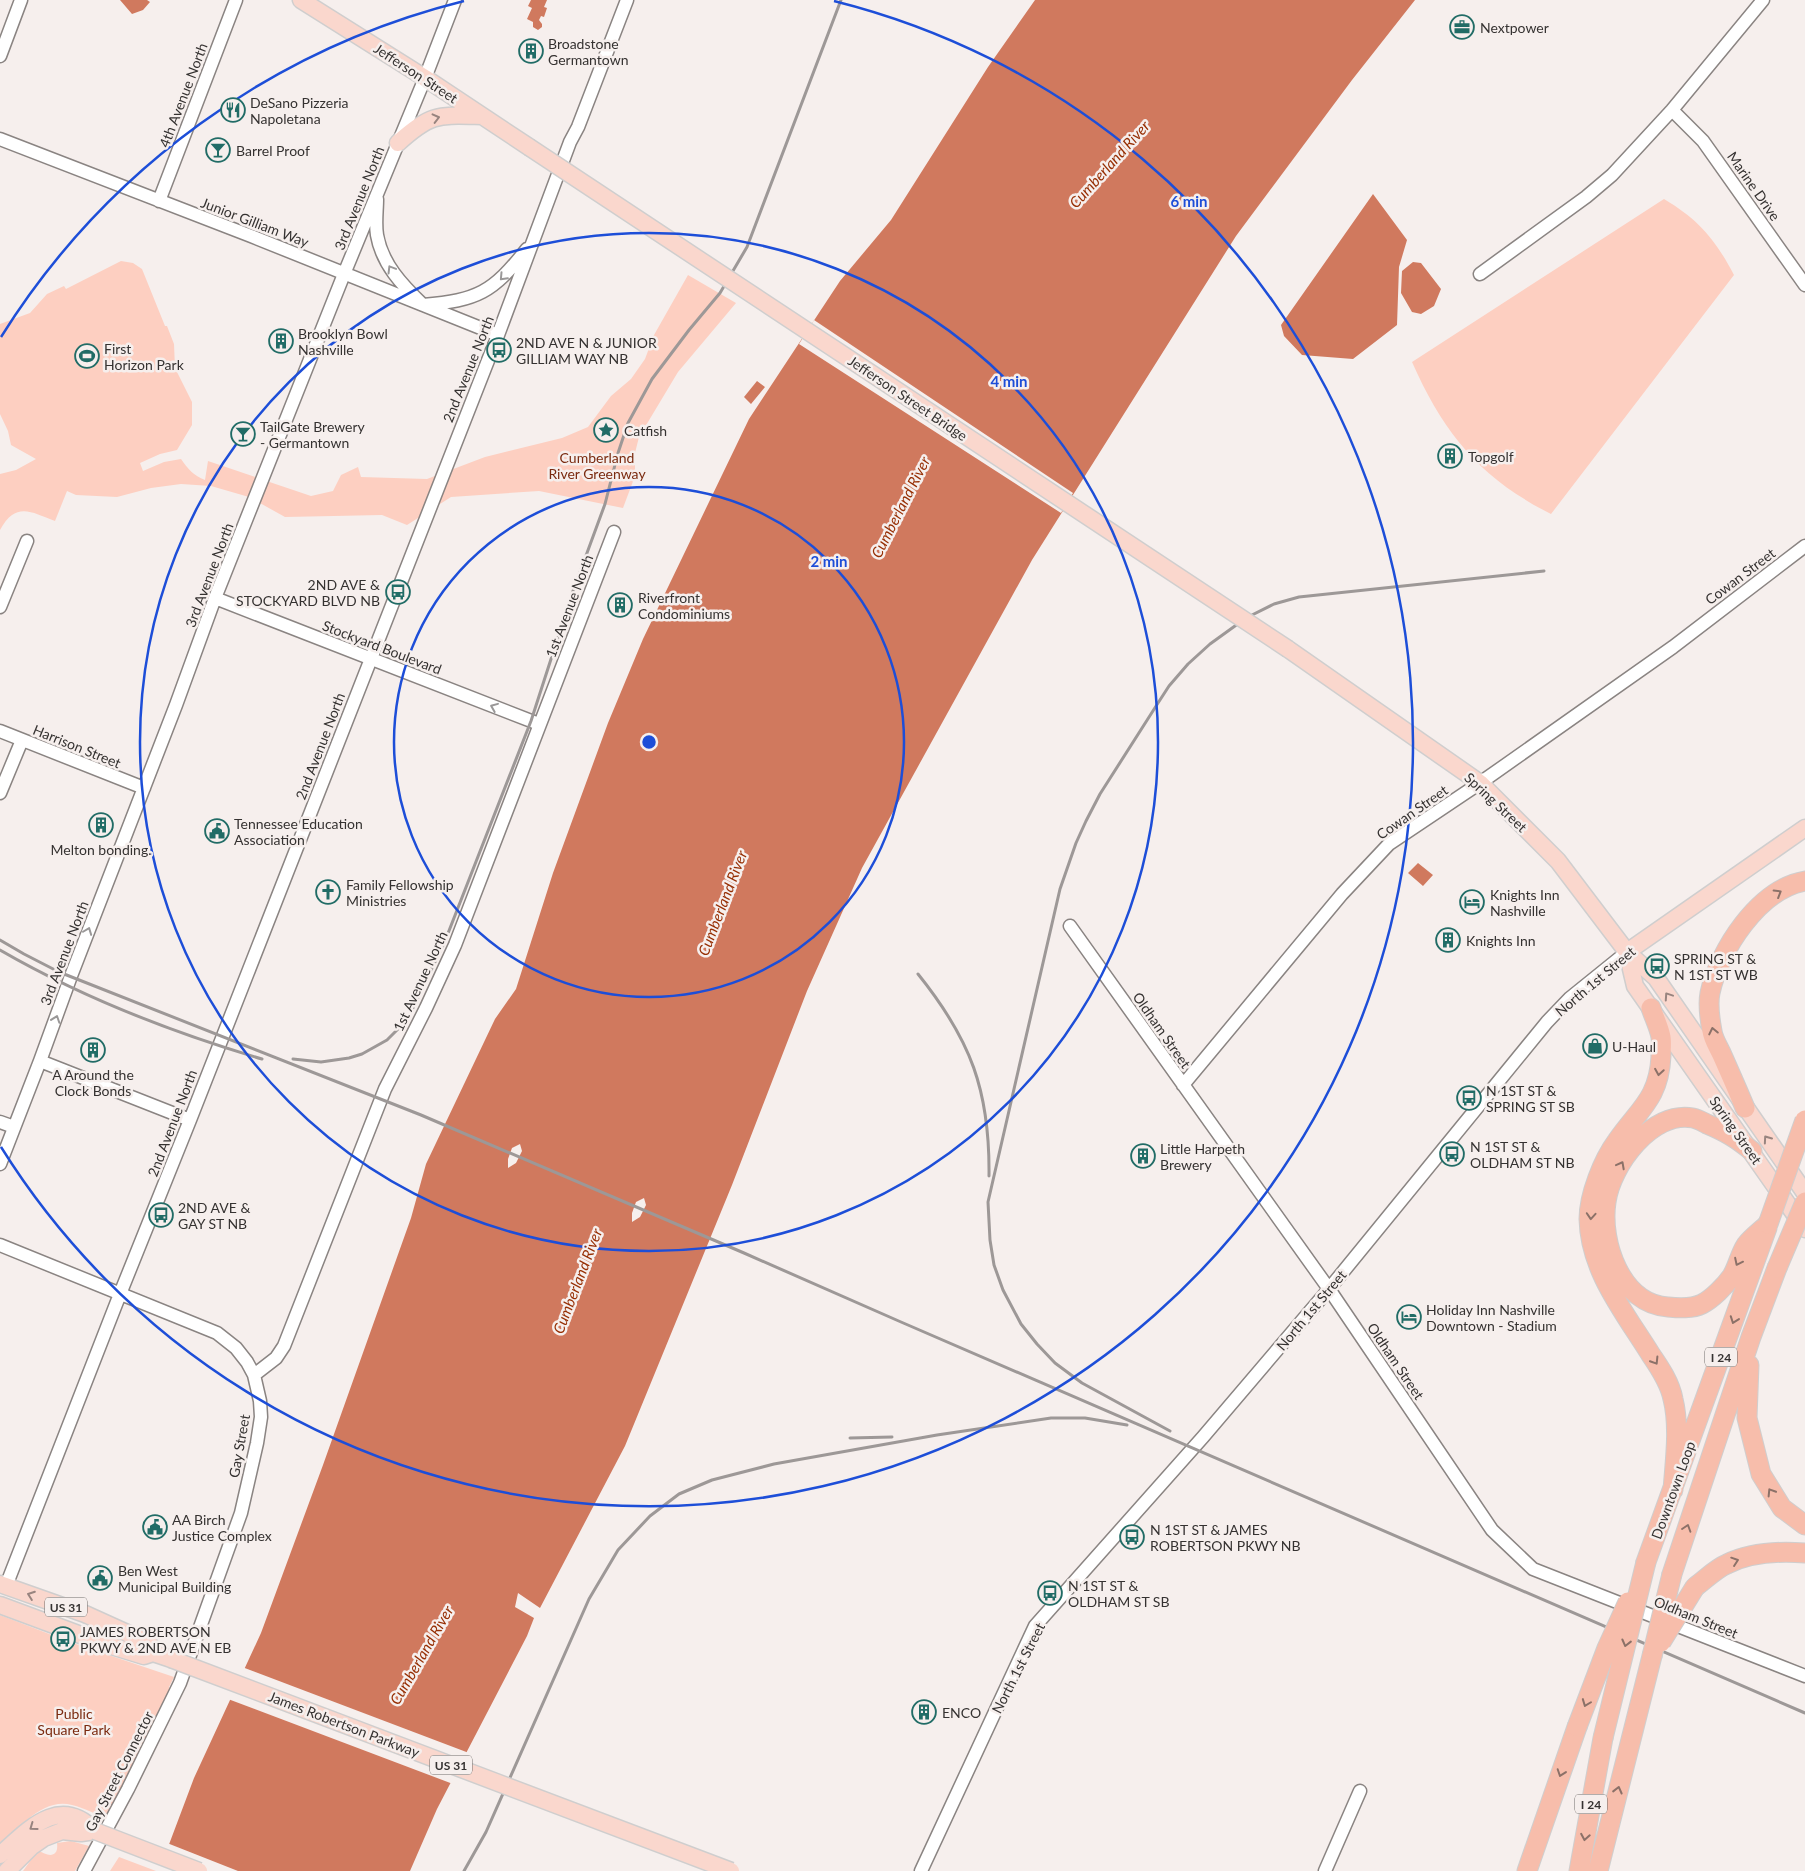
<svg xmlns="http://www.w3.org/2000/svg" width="1805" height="1871" viewBox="0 0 1805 1871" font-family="Lato,sans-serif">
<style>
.green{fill:#fdcfc1}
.water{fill:#d0795e}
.pier{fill:#f6efed}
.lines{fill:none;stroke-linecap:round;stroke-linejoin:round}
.minor-casing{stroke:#8a8482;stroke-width:15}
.major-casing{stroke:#cfcece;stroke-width:19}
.highway-casing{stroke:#cfcece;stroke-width:21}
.minor{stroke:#fff;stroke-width:12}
.major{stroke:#fad7cd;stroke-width:16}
.highway{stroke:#f7bdab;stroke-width:19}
.rail{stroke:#9d9897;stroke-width:3}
.major-bridge-casing{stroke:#cfcece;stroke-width:19;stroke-linecap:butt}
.highway-bridge-casing{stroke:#cfcece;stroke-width:21;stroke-linecap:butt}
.major-bridge{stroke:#fad7cd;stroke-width:16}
.highway-bridge{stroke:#f7bdab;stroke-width:19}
.oneway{stroke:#98847f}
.oneway2{stroke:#9a9898}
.oneway3{stroke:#8c7168}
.ring{fill:none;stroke:#1d4ed8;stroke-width:2.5}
.labels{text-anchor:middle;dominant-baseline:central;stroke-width:5;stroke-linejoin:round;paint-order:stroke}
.shield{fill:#f6efed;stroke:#6f6b69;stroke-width:1}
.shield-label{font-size:12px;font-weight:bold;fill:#353231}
.poi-label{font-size:14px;fill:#353231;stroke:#f6efed;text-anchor:start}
.street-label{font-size:14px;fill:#353231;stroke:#f6efed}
.park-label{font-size:14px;fill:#7a2a0f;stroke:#f6efed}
.water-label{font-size:15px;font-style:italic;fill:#962e03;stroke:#f6efed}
.centre{fill:#1d4ed8;stroke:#f6efed;stroke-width:2.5}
.ring-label{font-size:15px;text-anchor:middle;font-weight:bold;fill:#1d4ed8;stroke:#f6efed;stroke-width:5;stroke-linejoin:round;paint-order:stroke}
</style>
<rect width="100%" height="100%" fill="#f6efed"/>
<!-- green -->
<path class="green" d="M1664,199C1699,220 1715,239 1734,275L1551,514C1480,478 1444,434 1412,362Z
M121,261L133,263L142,269L165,326H167L174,344L175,368L192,402V425L177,450L160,454L140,463L143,471L164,462L181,459C187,468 194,476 205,480L208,461L311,496L333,491L341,475L358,467L361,477L427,479L485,457L562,438L588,427L611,396L631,379L645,359L654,335L688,275L736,303L678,372L639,437L635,453V476L623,508L539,491L451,497L407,525L382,515L285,517L249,497L211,486L181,484L151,488L117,497L76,495L67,491L55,521C31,512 16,501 0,530V474L16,470L36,459L11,445L8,431L0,414V324L30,313L47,294L64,286L66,289Z
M0,1615L70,1642L174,1677L169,1687L171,1690L109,1820C97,1815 85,1808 72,1805C43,1797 18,1829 0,1846Z
M71,1841L89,1846L75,1871H23L38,1850C48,1857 59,1858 57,1843Z
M119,1857L156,1871H110Z"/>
<!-- water -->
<path class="water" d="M120,0H147L150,2L143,10L132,14Z
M531,0H547L544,7L547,8L544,17L541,16L539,20L542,24V27L538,30L533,27V22L527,19L532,8L528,6Z
M1035,0H1415L1352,80L1236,236L1032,560L862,868L807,991L732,1185L625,1446L540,1608L518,1593L515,1607L534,1618L527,1636L437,1809L410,1871H159L194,1778L261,1633L323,1465L411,1218L426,1164L495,1019L516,989L553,873L608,723L643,639L749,419L840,281L891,220L988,67Z
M1373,194L1407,240L1399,267L1397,325L1353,359L1302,355L1284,336L1281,325Z
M1413,262L1421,263L1441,289L1434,306L1421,314L1412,312L1401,293L1402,271Z
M757,381L765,387L751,404L744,397Z
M1418,863L1433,875L1423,886L1408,873Z"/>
<!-- pier -->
<path class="pier" d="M814,320L1073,493L1061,513L799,344Z
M520,1144L522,1151L516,1163L508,1168V1159L512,1148Z
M644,1198L646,1205L640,1217L632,1222V1213L636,1202Z
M242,1667L469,1753L453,1784L228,1699Z
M167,1843L238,1871H157Z"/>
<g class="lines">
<!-- minor casing -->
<g class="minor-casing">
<path id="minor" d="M0,56L21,0
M1672,110L1703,141L1805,285
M0,139L251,236L498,335
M377,199C377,211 375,223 377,235C382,264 402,285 423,305C478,300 492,293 527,249
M159,201L236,0
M1480,274L1586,197L1612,175L1672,110L1763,0
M215,598L539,724
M0,607L27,541
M0,731L144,788
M0,793L22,740
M1070,926L1329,1289L1492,1530L1533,1569L1805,1676
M40,1061L190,1120
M1183,1085L1342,894L1389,844L1480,783L1673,647L1805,546
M0,1122L14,1127
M0,1164L40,1061L71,976L176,705L215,598L344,274L425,78L455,0
M0,1245L217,1333L236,1348L247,1362L254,1375L260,1401L261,1417L257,1443L241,1513L180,1683L128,1789L84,1871
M254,1375L276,1358L284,1346L385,1089L426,1008L455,945L614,532
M6,1586L120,1294L190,1120L498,335L570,142L578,127L627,0
M921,1871L1035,1626L1203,1437L1329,1289L1547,1022L1570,998L1627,952
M1325,1871L1360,1791"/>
</g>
<!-- major casing -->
<g class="major-casing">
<path id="major" d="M301,0L425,78L529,147
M398,143C431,113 438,115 482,116
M1288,649L1480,783L1558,861L1627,952L1656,978L1805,1193
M1627,952L1635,986L1805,1229
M1627,952L1805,828
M0,1584L85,1614L149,1643L153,1653
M0,1605L105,1644L144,1656L153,1653L171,1659
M0,1855C28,1830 59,1794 95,1831
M7,1871L31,1847L44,1838L62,1831L81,1833L95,1831"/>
</g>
<!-- highway casing -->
<g class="highway-casing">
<path id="highway" d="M1651,1008C1654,1017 1659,1027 1661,1037C1662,1043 1661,1050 1661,1056C1659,1099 1639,1109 1617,1141C1603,1160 1589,1195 1589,1219C1590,1271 1625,1313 1651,1355C1660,1368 1670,1383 1673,1399C1680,1427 1675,1462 1673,1490
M1745,1108C1738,1091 1730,1073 1722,1055C1719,1048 1713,1039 1712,1031C1710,1020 1708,1003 1710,993C1719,950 1759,889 1805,881
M1752,1151C1736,1138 1726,1132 1707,1124C1703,1122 1698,1119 1693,1118C1652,1110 1611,1165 1606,1202C1600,1243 1621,1304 1668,1307C1679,1308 1692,1309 1702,1304C1712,1299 1725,1286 1732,1276C1738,1266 1740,1254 1746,1245C1752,1237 1761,1231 1768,1224
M1749,1365L1747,1418L1761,1474L1782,1508L1805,1525
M1646,1562L1767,1228
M1672,1574L1751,1337L1777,1268
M1695,1587C1705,1580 1715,1569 1727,1564C1751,1552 1779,1551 1805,1553
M1527,1871L1577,1727
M1579,1871L1603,1738
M1598,1871L1652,1656"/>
</g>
<!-- minor -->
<use href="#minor" class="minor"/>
<!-- major -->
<use href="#major" class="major"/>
<!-- highway -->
<use href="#highway" class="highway"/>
<!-- rail -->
<path class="rail" d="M0,940L24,954L59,972L421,1115L744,1253L901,1322L1805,1713
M0,950C83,998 171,1032 262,1059
M918,974C971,1040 990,1091 989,1176
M293,1059L321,1062L349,1058L362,1054L387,1040L397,1030L410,1014L445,941L531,721L573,591L605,504L618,453L628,423L652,379L689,330L720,293L747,247L841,0
M1170,1431L1082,1383L1055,1363L1037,1344L1021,1324L1003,1290L994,1265L990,1240L988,1202L1060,889L1076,843L1086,821L1100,794L1158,703L1169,686L1188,664L1210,644L1246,618L1274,604L1299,597L1544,571
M850,1438L892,1437
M464,1871L486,1832L589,1599L618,1550L650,1516L679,1494L712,1480L774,1464L937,1435L1051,1418H1085L1127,1425"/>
<!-- major-bridge casing -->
<g class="major-bridge-casing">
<path id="major-bridge" d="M529,147L1288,649
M171,1659L731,1871
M95,1831L199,1871"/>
</g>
<!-- highway-bridge casing -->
<g class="highway-bridge-casing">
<path id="highway-bridge" d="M1768,1224L1805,1120
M1777,1268L1805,1202
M1661,1642L1695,1587
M1652,1656L1672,1574
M1577,1727L1607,1648L1628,1602
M1603,1738L1646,1562"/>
</g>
<!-- major-bridge -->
<use href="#major-bridge" class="major-bridge"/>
<!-- highway-bridge -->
<use href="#highway-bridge" class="highway-bridge"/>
</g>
<!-- one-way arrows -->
<defs><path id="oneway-chevron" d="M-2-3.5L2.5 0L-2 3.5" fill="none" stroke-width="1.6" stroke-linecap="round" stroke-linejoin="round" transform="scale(1.25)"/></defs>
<g class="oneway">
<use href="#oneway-chevron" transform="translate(436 118) rotate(-14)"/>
<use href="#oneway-chevron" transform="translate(1668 996) rotate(-124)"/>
<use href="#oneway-chevron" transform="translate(1767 1139) rotate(-125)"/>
<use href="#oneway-chevron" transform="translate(31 1595) rotate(-160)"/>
<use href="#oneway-chevron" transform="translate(33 1827) rotate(144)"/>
</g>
<g class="oneway2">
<use href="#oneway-chevron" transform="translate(391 269) rotate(-121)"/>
<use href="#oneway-chevron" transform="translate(503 277) rotate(133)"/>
<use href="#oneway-chevron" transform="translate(494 707) rotate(-158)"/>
<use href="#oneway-chevron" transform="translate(88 931) rotate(-69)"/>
<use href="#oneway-chevron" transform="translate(56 1019) rotate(-71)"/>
</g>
<g class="oneway3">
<use href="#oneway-chevron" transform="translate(1778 893) rotate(-31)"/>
<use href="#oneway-chevron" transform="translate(1713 1031) rotate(-102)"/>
<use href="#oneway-chevron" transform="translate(1659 1072) rotate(99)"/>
<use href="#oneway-chevron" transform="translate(1621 1165) rotate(-62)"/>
<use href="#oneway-chevron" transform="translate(1591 1216) rotate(94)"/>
<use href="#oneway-chevron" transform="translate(1738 1262) rotate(116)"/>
<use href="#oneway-chevron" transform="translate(1734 1320) rotate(110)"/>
<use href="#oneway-chevron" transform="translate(1655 1361) rotate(58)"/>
<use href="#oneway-chevron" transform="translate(1771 1492) rotate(-122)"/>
<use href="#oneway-chevron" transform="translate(1687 1528) rotate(-72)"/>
<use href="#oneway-chevron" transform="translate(1735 1561) rotate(-19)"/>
<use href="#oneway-chevron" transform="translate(1626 1643) rotate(104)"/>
<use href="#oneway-chevron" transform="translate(1586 1703) rotate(111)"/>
<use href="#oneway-chevron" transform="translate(1561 1773) rotate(109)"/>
<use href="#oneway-chevron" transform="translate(1618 1790) rotate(-76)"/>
<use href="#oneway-chevron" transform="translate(1585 1837) rotate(100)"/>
</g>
<!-- distance rings -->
<g class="ring">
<circle cx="649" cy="742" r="255"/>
<circle cx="649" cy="742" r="509"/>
<path d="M1 337A764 764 0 0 1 464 1M834 1A764 764 0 1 1 1 1147"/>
</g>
<!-- icons -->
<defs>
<g id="office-ring" transform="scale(1.25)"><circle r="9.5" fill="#f6efed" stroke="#216c66" stroke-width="1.5"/><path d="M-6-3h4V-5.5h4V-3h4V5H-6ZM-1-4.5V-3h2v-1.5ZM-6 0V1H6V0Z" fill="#216c66"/></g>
<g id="building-ring" transform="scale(1.25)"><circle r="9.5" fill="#f6efed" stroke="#216c66" stroke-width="1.5"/><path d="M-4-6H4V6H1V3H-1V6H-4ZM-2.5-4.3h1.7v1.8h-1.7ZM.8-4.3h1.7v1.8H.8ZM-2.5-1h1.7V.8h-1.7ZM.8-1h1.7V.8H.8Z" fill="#216c66"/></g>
<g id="restaurant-ring" transform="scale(1.25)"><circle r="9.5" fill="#f6efed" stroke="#216c66" stroke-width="1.5"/><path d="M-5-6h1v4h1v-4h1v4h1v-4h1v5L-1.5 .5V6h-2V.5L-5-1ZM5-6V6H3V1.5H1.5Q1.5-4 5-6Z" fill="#216c66"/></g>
<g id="bar-ring" transform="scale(1.25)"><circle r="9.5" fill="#f6efed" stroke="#216c66" stroke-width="1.5"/><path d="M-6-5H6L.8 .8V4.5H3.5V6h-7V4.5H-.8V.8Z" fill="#216c66"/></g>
<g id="bus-ring" transform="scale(1.25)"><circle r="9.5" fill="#f6efed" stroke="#216c66" stroke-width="1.5"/><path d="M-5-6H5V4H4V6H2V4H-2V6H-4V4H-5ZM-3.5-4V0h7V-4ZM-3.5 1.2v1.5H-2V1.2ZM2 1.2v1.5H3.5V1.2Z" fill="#216c66"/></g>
<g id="stadium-ring" transform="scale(1.25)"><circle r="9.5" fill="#f6efed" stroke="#216c66" stroke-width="1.5"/><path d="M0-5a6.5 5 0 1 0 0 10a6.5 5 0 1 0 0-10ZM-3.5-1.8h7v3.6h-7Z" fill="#216c66"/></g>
<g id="sight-ring" transform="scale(1.25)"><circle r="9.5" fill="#f6efed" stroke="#216c66" stroke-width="1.5"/><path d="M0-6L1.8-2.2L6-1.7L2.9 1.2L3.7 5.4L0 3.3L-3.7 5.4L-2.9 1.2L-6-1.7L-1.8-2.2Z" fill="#216c66"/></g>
<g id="civic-ring" transform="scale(1.25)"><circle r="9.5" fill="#f6efed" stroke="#216c66" stroke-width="1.5"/><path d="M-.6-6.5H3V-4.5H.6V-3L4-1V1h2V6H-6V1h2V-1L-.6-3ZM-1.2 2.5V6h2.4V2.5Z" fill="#216c66"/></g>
<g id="church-ring" transform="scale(1.25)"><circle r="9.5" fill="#f6efed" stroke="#216c66" stroke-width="1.5"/><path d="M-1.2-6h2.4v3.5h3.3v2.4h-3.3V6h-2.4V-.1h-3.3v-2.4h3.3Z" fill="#216c66"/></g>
<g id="hotel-ring" transform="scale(1.25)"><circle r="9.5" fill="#f6efed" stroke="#216c66" stroke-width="1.5"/><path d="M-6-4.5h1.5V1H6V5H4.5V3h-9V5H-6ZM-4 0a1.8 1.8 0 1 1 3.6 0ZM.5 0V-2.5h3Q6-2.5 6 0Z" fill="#216c66"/></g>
<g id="shop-ring" transform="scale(1.25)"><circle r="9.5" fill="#f6efed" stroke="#216c66" stroke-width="1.5"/><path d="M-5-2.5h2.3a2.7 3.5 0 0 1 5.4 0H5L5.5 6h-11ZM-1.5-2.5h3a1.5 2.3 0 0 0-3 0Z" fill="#216c66"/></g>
</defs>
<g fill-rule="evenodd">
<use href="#office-ring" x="1462" y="27"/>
<use href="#building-ring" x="531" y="51"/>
<use href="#restaurant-ring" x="233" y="110"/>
<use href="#bar-ring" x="218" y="150"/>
<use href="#building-ring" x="281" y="341"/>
<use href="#bus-ring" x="499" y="350"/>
<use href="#stadium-ring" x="87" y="356"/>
<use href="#sight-ring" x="606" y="430"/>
<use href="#bar-ring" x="243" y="434"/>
<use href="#building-ring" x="1450" y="456"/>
<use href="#bus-ring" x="398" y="592"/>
<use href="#building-ring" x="620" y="605"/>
<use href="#building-ring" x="101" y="825"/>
<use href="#civic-ring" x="217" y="831"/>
<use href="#church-ring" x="328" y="892"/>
<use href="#hotel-ring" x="1472" y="902"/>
<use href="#building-ring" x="1448" y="940"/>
<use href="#bus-ring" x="1657" y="966"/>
<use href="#shop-ring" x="1595" y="1046"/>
<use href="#building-ring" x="93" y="1050"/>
<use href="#bus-ring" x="1469" y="1098"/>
<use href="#bus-ring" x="1452" y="1154"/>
<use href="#building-ring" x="1143" y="1156"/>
<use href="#bus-ring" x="161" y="1215"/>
<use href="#hotel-ring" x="1409" y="1317"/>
<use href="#civic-ring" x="155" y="1527"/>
<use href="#bus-ring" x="1132" y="1537"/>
<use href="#civic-ring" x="100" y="1578"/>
<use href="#bus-ring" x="1050" y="1593"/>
<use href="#bus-ring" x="63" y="1639"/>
<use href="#building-ring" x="924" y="1712"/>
</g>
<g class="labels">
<!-- shield labels -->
<g class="shield">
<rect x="1705" y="1347.5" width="32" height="19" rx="4"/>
<rect x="45" y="1597.5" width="42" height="19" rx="4"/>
<rect x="430" y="1755.5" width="42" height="19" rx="4"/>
<rect x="1575" y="1794.5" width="32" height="19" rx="4"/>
</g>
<g class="shield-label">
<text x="1721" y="1357">I 24</text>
<text x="66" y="1607">US 31</text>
<text x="451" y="1765">US 31</text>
<text x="1591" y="1804">I 24</text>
</g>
<!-- poi labels -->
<g class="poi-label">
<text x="1480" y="27">Nextpower</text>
<text x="548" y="43">Broadstone<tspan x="548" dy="16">Germantown</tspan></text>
<text x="250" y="102">DeSano Pizzeria<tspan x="250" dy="16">Napoletana</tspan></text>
<text x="236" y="150">Barrel Proof</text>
<text x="298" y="333">Brooklyn Bowl<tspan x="298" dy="16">Nashville</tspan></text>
<text x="516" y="342">2ND AVE N &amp; JUNIOR<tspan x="516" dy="16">GILLIAM WAY NB</tspan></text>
<text x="104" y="348">First<tspan x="104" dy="16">Horizon Park</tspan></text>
<text x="260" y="426">TailGate Brewery<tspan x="260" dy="16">- Germantown</tspan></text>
<text x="624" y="430">Catfish</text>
<text x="1468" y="456">Topgolf</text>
<text x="380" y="584" text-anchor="end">2ND AVE &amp;<tspan x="380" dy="16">STOCKYARD BLVD NB</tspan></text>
<text x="638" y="597">Riverfront<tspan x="638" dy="16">Condominiums</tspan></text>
<text x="234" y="823">Tennessee Education<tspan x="234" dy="16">Association</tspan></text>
<text x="101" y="849" text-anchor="middle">Melton bonding.</text>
<text x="346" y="884">Family Fellowship<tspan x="346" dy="16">Ministries</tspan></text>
<text x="1490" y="894">Knights Inn<tspan x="1490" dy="16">Nashville</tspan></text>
<text x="1466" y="940">Knights Inn</text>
<text x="1674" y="958">SPRING ST &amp;<tspan x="1674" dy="16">N 1ST ST WB</tspan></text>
<text x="1612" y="1046">U-Haul</text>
<text x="93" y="1074" text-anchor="middle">A Around the<tspan x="93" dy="16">Clock Bonds</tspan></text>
<text x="1486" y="1090">N 1ST ST &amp;<tspan x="1486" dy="16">SPRING ST SB</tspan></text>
<text x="1470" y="1146">N 1ST ST &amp;<tspan x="1470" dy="16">OLDHAM ST NB</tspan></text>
<text x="1160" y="1148">Little Harpeth<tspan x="1160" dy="16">Brewery</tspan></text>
<text x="178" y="1207">2ND AVE &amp;<tspan x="178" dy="16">GAY ST NB</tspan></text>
<text x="1426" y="1309">Holiday Inn Nashville<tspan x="1426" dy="16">Downtown - Stadium</tspan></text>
<text x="172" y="1519">AA Birch<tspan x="172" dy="16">Justice Complex</tspan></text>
<text x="1150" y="1529">N 1ST ST &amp; JAMES<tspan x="1150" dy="16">ROBERTSON PKWY NB</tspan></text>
<text x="118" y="1570">Ben West<tspan x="118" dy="16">Municipal Building</tspan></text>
<text x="1068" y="1585">N 1ST ST &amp;<tspan x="1068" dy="16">OLDHAM ST SB</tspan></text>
<text x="80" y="1631">JAMES ROBERTSON<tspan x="80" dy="16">PKWY &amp; 2ND AVE N EB</tspan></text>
<text x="942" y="1712">ENCO</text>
</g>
<!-- street labels -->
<g class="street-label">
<text transform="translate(416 73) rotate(33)">Jefferson Street</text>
<text transform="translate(183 95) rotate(-69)">4th Avenue North</text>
<text transform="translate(1754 186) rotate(55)">Marine Drive</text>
<text transform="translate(359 198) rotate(-68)">3rd Avenue North</text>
<text transform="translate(255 222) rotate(21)">Junior Gilliam Way</text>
<text transform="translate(468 369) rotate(-68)">2nd Avenue North</text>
<text transform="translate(908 398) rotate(34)">Jefferson Street Bridge</text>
<text transform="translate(209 575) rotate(-69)">3rd Avenue North</text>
<text transform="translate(1740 576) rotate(-37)">Cowan Street</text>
<text transform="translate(569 606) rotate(-69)">1st Avenue North</text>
<text transform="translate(382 647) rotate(21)">Stockyard Boulevard</text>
<text transform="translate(77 746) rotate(22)">Harrison Street</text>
<text transform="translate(320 746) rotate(-69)">2nd Avenue North</text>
<text transform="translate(1496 802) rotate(43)">Spring Street</text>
<text transform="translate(1412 812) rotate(-35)">Cowan Street</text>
<text transform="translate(64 953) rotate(-69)">3rd Avenue North</text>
<text transform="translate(420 981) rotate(-65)">1st Avenue North</text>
<text transform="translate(1595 981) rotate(-40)">North 1st Street</text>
<text transform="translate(1162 1030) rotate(55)">Oldham Street</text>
<text transform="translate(172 1123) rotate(-69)">2nd Avenue North</text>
<text transform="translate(1736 1130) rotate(55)">Spring Street</text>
<text transform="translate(1311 1310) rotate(-50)">North 1st Street</text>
<text transform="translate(1396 1361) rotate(56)">Oldham Street</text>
<text transform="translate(239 1446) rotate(-80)">Gay Street</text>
<text transform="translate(1673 1490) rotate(-70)">Downtown Loop</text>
<text transform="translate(1696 1617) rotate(22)">Oldham Street</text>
<text transform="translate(1018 1668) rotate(-63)">North 1st Street</text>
<text transform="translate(344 1724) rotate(21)">James Robertson Parkway</text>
<text transform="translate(119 1771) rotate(-63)">Gay Street Connector</text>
</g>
<!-- park labels -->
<g class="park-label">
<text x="597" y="457">Cumberland<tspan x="597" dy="16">River Greenway</tspan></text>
<text x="74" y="1713">Public<tspan x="74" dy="16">Square Park</tspan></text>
</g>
<!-- water labels -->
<g class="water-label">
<text transform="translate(1109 164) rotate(-48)">Cumberland River</text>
<text transform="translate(900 507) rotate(-63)">Cumberland River</text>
<text transform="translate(722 903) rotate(-69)">Cumberland River</text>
<text transform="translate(577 1281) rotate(-69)">Cumberland River</text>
<text transform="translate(421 1655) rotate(-60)">Cumberland River</text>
</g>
</g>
<circle cx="649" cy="742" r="8" class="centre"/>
<g class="ring-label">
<text x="1189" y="207">6 min</text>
<text x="1009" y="387">4 min</text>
<text x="829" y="567">2 min</text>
</g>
</svg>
